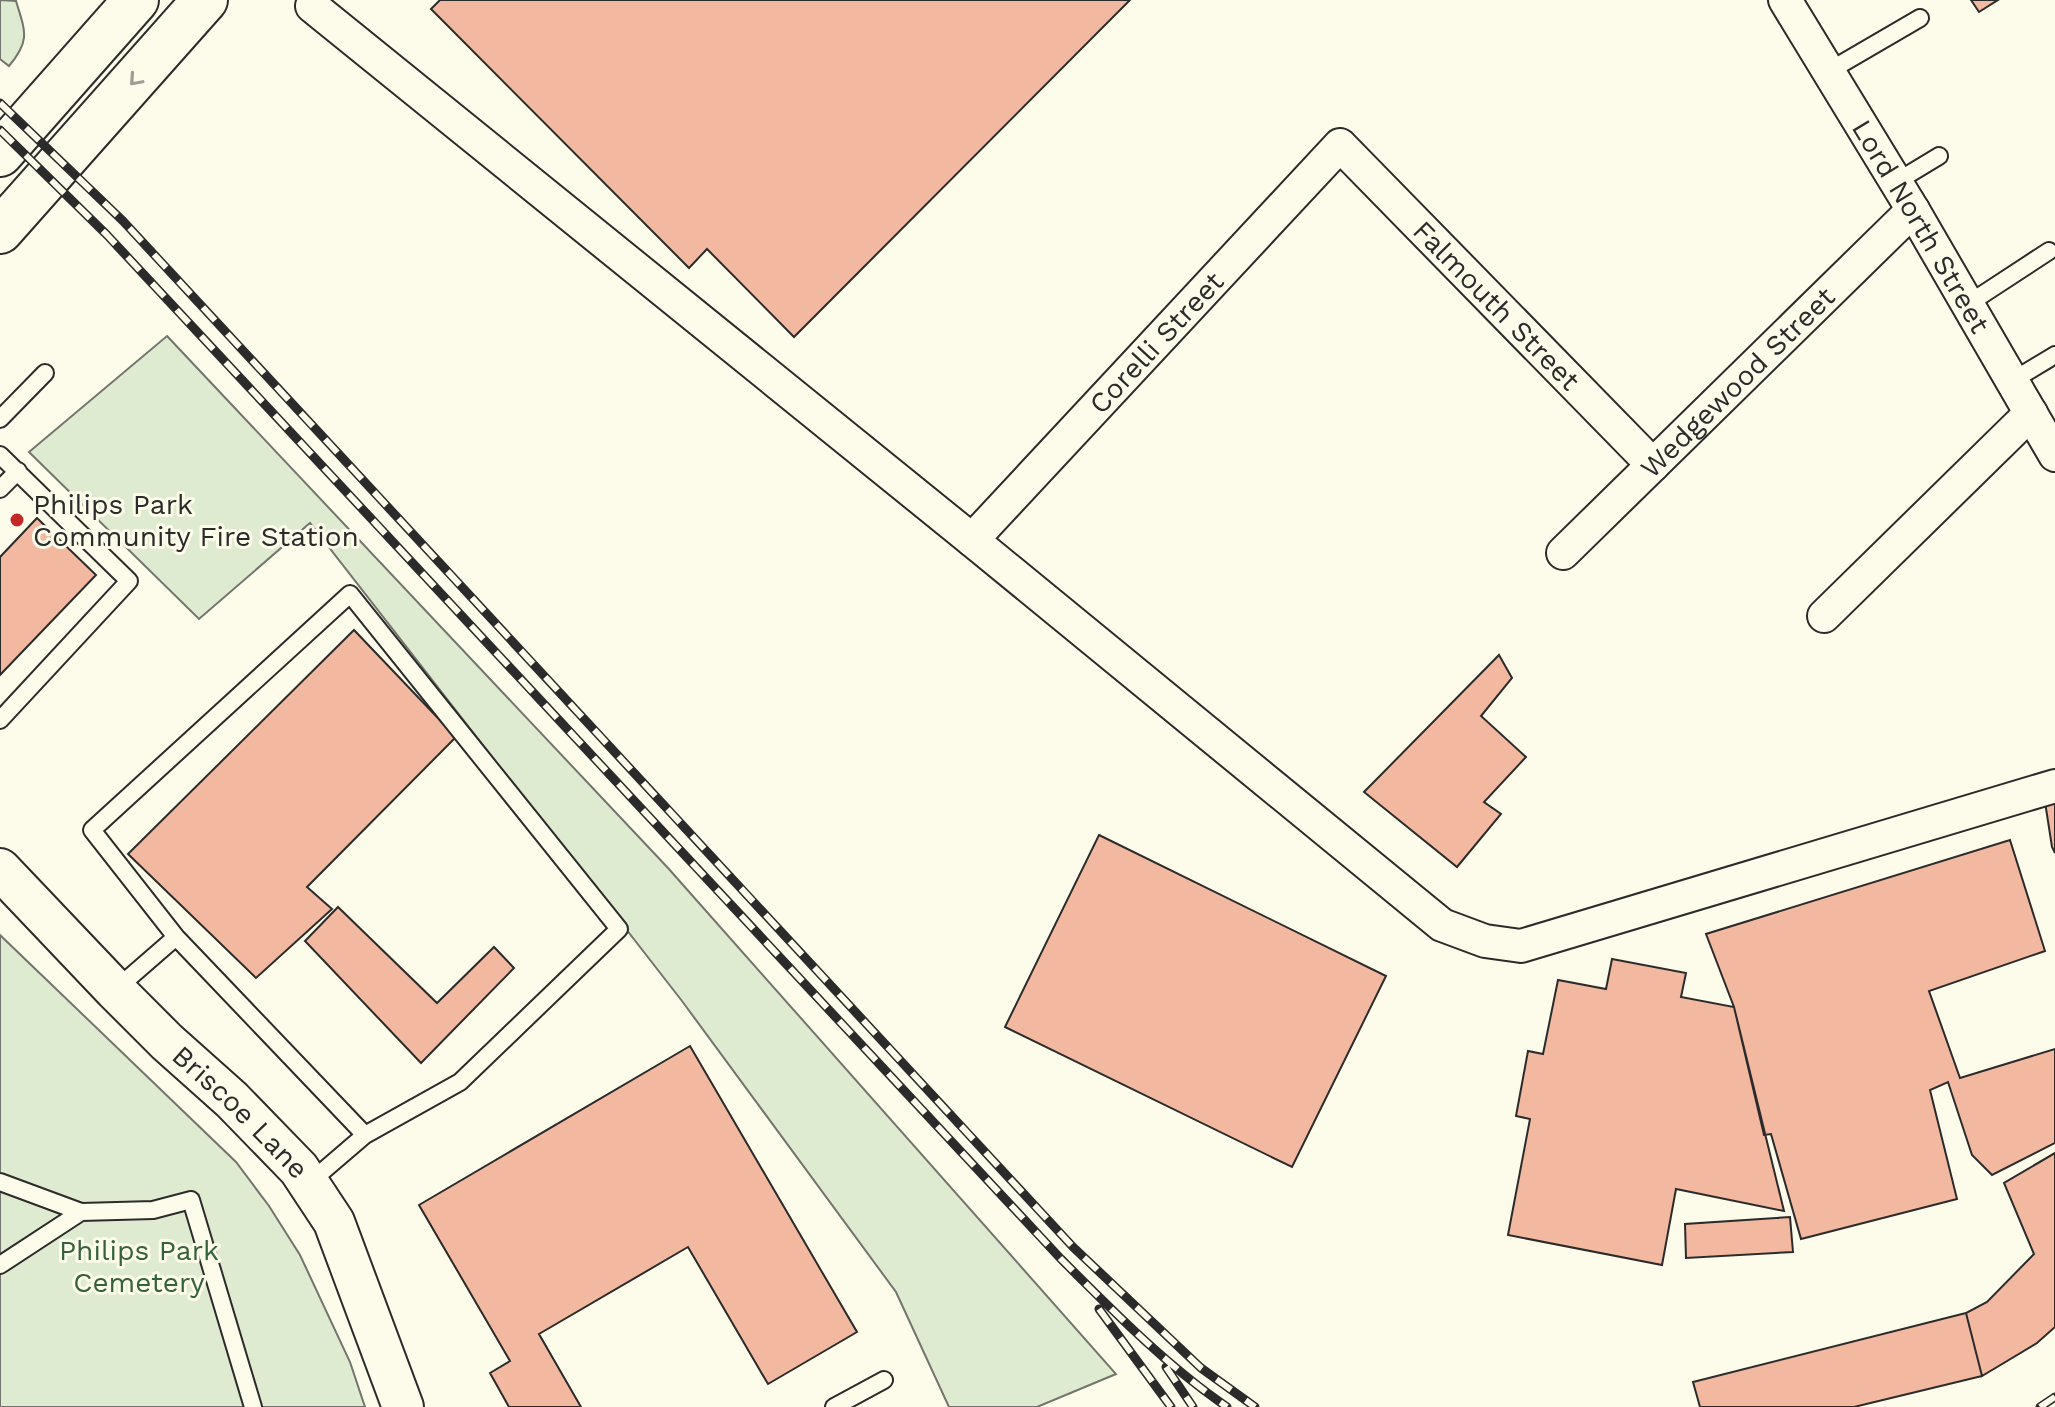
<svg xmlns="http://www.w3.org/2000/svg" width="2055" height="1407" viewBox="0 0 2055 1407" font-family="'Work Sans',sans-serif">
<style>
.green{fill:#deebd1;stroke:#74746e;stroke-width:2}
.building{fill:#f2b8a0;stroke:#2b2b2b;stroke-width:2}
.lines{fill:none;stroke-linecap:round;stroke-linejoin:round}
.service-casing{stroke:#2b2b2b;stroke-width:20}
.minor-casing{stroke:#2b2b2b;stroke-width:36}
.tertiary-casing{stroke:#2b2b2b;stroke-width:44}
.trunk-casing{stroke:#2b2b2b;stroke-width:48}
.service{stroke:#fdfbea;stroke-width:16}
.minor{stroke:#fdfbea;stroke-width:32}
.tertiary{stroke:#fdfbea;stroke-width:40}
.trunk{stroke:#fdfbea;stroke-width:44}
.rail-casing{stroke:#2b2b2b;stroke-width:9}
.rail{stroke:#fdfbea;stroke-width:6;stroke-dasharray:18;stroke-linecap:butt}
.oneway{stroke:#9e9d94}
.poi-dot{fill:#c62828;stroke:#fdfbea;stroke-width:3}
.labels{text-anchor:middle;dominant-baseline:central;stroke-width:6;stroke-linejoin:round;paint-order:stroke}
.street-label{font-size:28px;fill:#2b2b2b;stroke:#fdfbea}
.poi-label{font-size:28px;fill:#2b2b2b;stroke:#fdfbea;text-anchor:start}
.park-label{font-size:28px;fill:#34623c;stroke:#fdfbea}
</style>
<rect width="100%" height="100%" fill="#fdfbea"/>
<!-- green -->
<path class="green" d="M0,0L16,1C25,31 31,40 9,66L0,59Z
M167,336L668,868L1116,1374L1037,1407H949L896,1292L682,1001L310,523L199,619L29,452Z
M0,935L236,1162L269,1206L300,1255L350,1362L365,1407H0Z"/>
<!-- building -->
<path class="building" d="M440,0H1130L794,337L707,249L689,268L431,9Z
M1971,0H1998L1979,12Z
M37,518L96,575L0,675V557Z
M354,630L456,737L307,887L332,909L256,978L128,854Z
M1499,655L1512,678L1481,716L1526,757L1484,802L1501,814L1457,867L1364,792Z
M2055,800V853L2052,847L2045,802Z
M1099,835L1386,976L1292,1167L1005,1027Z
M2010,840L2045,951L1929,991L1960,1078L2055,1049V1143L1992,1175L1972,1155L1948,1082L1930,1090L1957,1199L1801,1239L1771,1134L1764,1135L1734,1007L1706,934Z
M338,907L437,1003L494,947L514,968L421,1063L305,941Z
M1612,959L1686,973L1681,997L1734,1007L1784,1211L1676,1189L1662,1265L1508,1235L1530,1119L1516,1116L1528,1051L1543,1054L1558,980L1606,989Z
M690,1046L857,1332L768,1384L688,1247L539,1334L581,1407H509L490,1373L510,1361L419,1205Z
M2055,1153V1327L2037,1343L1982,1376L1966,1313L1987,1302L2034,1254L2004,1183Z
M1790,1217L1793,1252L1686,1258L1685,1224Z
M1966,1313L1982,1376L1854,1407H1700L1693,1382Z"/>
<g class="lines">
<!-- service casing -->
<g class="service-casing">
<path id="service" d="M1829,71L1920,18
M1896,182L1939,156
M1968,304L2049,251
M2012,381L2055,355
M0,419L45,373
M0,455L129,581L0,720
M0,489L18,471
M115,990L176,937
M0,1182L81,1212L153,1210L191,1200L253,1407
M309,1183L365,1135L176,937L92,830L350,594L619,929L460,1082L365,1135
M0,1265L81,1212
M834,1407L884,1380"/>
</g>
<!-- minor casing -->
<g class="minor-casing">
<g id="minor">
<path id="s1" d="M1785,0L1913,210L2055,455"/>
<path d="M312,6L972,540L1442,925L1485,941L1521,946L2055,786"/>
<path id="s2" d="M972,540L1340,145L1653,465"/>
<path id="s3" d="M1563,553L1913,210"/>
<path d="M1824,616L2031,413"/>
</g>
</g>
<!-- tertiary casing -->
<g class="tertiary-casing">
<g id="tertiary">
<path id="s4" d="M0,869L115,990L167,1042L232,1100L299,1169L334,1222L403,1407"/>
</g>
</g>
<!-- trunk casing -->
<g class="trunk-casing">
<path id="trunk" d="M0,154L136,0
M0,231L205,0"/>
</g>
<!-- service -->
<use href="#service" class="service"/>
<!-- minor -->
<use href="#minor" class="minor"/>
<!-- tertiary -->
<use href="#tertiary" class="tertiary"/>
<!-- trunk -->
<use href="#trunk" class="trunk"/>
<!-- rail casing -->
<g class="rail-casing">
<path id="rail" d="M0,103L123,221L1073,1247L1201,1368L1255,1407
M0,130L107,235L1061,1259C1113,1311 1166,1365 1227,1407
M1099,1309L1171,1407
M1166,1367L1193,1407
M2040,1407L2055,1397"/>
</g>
<!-- rail -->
<use href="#rail" class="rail"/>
</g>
<!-- one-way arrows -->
<defs><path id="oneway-chevron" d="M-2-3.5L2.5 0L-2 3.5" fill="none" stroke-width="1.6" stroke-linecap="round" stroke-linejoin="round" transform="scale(2)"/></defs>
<use class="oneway" href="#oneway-chevron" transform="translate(135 80) rotate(132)"/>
<!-- markers -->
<circle class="poi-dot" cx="17" cy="520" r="8"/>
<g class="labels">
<!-- street labels -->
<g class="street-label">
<text stroke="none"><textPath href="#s1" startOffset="264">Lord North Street</textPath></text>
<text stroke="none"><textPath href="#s2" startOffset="764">Falmouth Street</textPath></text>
<text stroke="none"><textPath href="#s2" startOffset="270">Corelli Street</textPath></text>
<text stroke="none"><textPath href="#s3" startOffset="244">Wedgewood Street</textPath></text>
<text stroke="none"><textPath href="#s4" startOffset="342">Briscoe Lane</textPath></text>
</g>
<!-- poi labels -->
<g class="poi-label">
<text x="33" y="504">Philips Park<tspan x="33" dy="32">Community Fire Station</tspan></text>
</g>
<!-- park labels -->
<g class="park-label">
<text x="139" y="1250">Philips Park<tspan x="139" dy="32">Cemetery</tspan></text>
</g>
</g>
</svg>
